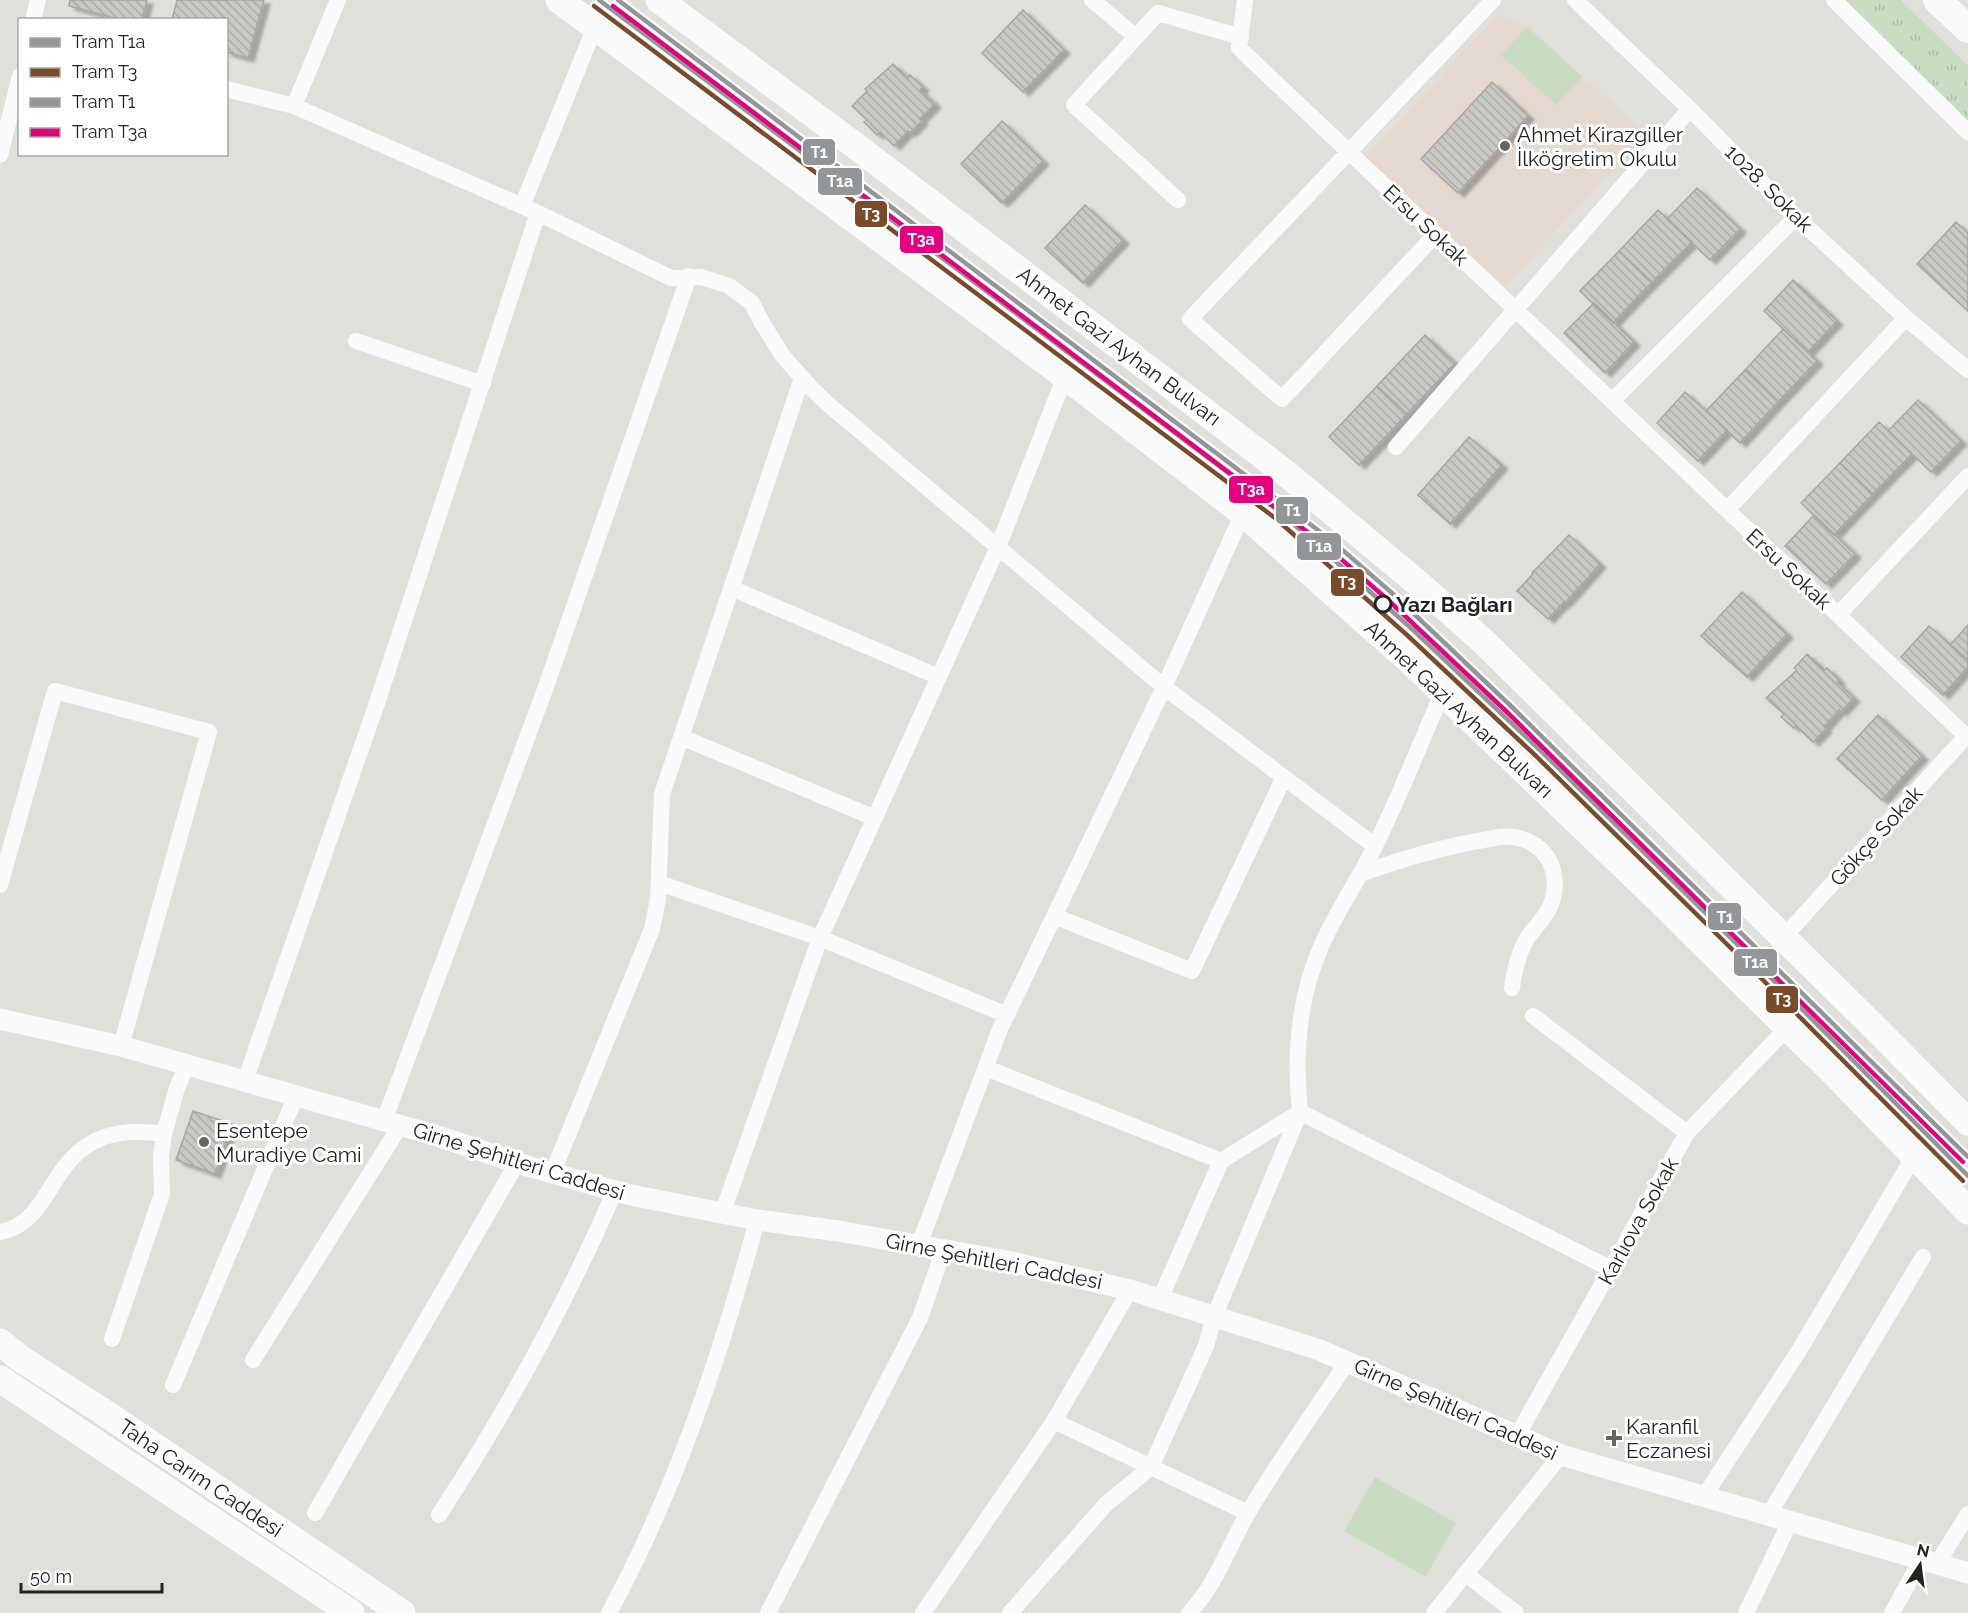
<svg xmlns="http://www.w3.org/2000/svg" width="1968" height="1613" viewBox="0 0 1968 1613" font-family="Raleway,sans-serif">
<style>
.education{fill:#e4d8cf}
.green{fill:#c9ddc2}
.park{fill:url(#park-tufts)}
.building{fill:url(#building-back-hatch);stroke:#a6a6a2;stroke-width:1.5;filter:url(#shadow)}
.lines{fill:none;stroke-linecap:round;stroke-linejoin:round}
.minor{stroke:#fafafa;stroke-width:16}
.tertiary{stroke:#fafafa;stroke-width:21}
.primary{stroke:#fafafa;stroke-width:27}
.trunk{stroke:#fafafa;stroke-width:28}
.tram-1-casing{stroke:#fff;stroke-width:9}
.tram-2-casing{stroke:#fff;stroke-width:9}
.tram-3-casing{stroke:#fff;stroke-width:9}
.tram-4-casing{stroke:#fff;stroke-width:9}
.tram-1{stroke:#929698;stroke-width:4.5}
.tram-2{stroke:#7a4b2a;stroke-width:4.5}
.tram-3{stroke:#929698;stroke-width:4.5}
.tram-4{stroke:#e5007d;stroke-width:4.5}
.poi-dot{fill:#646461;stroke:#fff;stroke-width:2}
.stop-dot{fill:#fff;stroke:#22221f;stroke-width:3}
.labels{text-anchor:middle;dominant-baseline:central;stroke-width:6;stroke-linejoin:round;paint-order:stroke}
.poi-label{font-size:21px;fill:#22221f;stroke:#fff;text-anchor:start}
.street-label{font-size:21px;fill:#22221f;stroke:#fff}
.stop-label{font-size:21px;font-weight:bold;fill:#22221f;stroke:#fff;text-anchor:start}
.line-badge{stroke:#fff;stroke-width:2}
.badge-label{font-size:16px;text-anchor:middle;font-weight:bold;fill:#fff}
</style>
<defs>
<pattern id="park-tufts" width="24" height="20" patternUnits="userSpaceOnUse" patternTransform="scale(1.5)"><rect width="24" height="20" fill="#c9ddc2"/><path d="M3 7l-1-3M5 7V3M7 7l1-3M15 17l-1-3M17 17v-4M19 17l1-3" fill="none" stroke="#acbda6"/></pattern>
<pattern id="building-back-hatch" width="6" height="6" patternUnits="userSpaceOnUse" patternTransform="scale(1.5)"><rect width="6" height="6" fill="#c8c8c5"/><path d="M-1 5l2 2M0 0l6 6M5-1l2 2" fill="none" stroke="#acaca9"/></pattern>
<filter id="shadow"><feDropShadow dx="6" dy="4" stdDeviation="1.5" flood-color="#0004"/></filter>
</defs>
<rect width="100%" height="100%" fill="#e0e0db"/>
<!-- education -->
<path class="education" d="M1498,14L1529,27L1646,134L1505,286L1365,158Z"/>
<!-- green -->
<path class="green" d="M1527,27L1582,77L1556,105L1501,55Z
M1375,1477L1456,1523L1426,1577L1344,1531Z"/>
<!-- park -->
<path class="park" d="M1844,0H1901L1968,66V123Z"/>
<!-- building -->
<path class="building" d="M70,0H147L142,20H122L69,6Z
M177,0H264L248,58L226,52V20H172Z
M1023,10L1064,50L1023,92L982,53Z
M893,64L908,78L910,75L923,87L920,90L935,104L920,119L922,121L910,133L908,131L894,146L880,132L877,135L864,122L867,120L852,106L867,91L865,89Z
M1492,82L1528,116L1458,193L1421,159Z
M1002,121L1043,161L1002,203L961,164Z
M1697,188L1740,229L1710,260L1667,219Z
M1085,205L1123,240L1083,283L1045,248Z
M1658,210L1692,242L1652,282L1619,251Z
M1956,222L1968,233V311L1917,264Z
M1619,251L1652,282L1613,323L1580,291Z
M1793,280L1837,321L1808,352L1764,311Z
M1594,303L1634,342L1605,373L1564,333Z
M1783,329L1817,361L1778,402L1745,370Z
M1425,335L1455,363L1407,414L1377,386Z
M1745,370L1778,402L1740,443L1706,411Z
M1377,386L1407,414L1359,465L1329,437Z
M1685,392L1727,430L1698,461L1657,423Z
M1918,400L1961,441L1931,472L1888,431Z
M1879,422L1912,454L1873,494L1840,463Z
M1469,437L1502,465L1450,524L1418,495Z
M1840,463L1873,494L1834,535L1801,503Z
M1814,515L1855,554L1826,584L1785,546Z
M1569,535L1600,564L1565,603L1564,602L1548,619L1517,591L1533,574L1532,573Z
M1742,592L1787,634L1747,677L1701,636Z
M1968,625V660L1950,645Z
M1929,626L1968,660V667L1943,695L1901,657Z
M1807,654L1824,670L1827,668L1839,680L1837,682L1854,698L1841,712L1839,710L1824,727L1826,729L1813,742L1796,726L1794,728L1781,717L1784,714L1766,698L1797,670L1794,668Z
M1878,715L1922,756L1882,800L1837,759Z
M193,1111L232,1124L215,1174L176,1160Z"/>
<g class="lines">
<!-- minor -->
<path class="minor" d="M1092,0L1136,37
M1245,0L1239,48L1966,736
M1575,0L1690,109L1796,217L1906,318L1968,370
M1834,0L1968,132
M33,20L38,0
M226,89L294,106L538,213L671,278L701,277L729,286L752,303L761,321L782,355L812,389L829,405L1164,687L1375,846
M294,106L338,0
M0,155L20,76
M1178,200L1074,105L1158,13L1241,37
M522,206L595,27
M1436,234L1282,399L1190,319L1493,0
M356,341L483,384
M1612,401L1796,217
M1396,447L1690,109
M1727,510L1906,318
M731,588L939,677
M1838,615L1968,476
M681,737L875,818
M1360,874C1399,860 1438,848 1478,841C1490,839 1503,835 1514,837C1530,839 1543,849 1550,862C1555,873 1556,887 1553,898C1549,915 1535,926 1526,940C1518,955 1514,971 1512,988
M659,883L820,938L1007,1015
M0,885L55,691L209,732L121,1046
M1054,916L1192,971L1284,777
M1783,938L1968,734
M1533,1016L1687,1133
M986,1068L1221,1161
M245,1081L377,703L538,213
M384,1121L547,684L689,276
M552,1174L652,929L658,899L662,794L802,378
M722,1214L820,938L998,547L1065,376
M0,1232C13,1230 23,1224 32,1214C44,1201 51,1186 61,1172C87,1134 121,1128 164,1134
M919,1245L1000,1029L1164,687L1243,513
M1160,1299L1221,1161L1300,1112L1611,1269
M112,1339L162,1194L161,1156L164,1134L177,1088L187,1065
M253,1360L400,1126
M173,1385L296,1096
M1054,1421L1248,1513
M1517,1436L1687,1133L1788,1027
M1703,1498L1800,1349L1914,1156
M315,1513L517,1163
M439,1515C507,1411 565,1305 615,1191
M1768,1516L1923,1257
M1937,1564L1968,1514
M1466,1574L1516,1613
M609,1613C676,1489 721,1355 757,1220
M768,1613L920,1318L944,1249
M923,1613L1054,1421L1130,1290
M1010,1613L1106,1504L1151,1467L1206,1346L1214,1317L1300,1112C1294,1054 1298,996 1323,942C1338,909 1359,879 1375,846C1400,796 1420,743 1443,692
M1189,1613C1217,1584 1229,1545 1249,1511C1280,1459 1315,1411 1348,1361
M1434,1613L1561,1455
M1746,1613L1790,1522
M1892,1613L1921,1560"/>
<!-- tertiary -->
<path class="tertiary" d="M0,1019L121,1046L441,1137L517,1163L626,1194L757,1220L838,1231L1007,1261L1130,1290L1317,1349L1561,1455L1968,1573"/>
<!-- primary -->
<path class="primary" d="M559,0L1065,376L1243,513L1411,662L1658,899L1835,1074L1968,1211
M659,0L849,141L1288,475L1420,585L1485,643L1872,1025L1968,1122
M0,1342L21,1359L99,1409L402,1613
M0,1379L351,1613"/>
<!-- trunk -->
<path class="trunk" d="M1937,0L1968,29"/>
<!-- tram-1 casing -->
<g class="tram-1-casing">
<path id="tram-1" d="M599,0L1280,512L1412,629L1541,751L1754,961L1968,1176"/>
</g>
<!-- tram-2 casing -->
<g class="tram-2-casing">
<path id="tram-2" d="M594,6L1275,518L1407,635L1536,756L1749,966L1963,1181"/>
</g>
<!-- tram-3 casing -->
<g class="tram-3-casing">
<path id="tram-3" d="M618,0L1331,540L1392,593L1513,708L1968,1157"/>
</g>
<!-- tram-4 casing -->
<g class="tram-4-casing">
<path id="tram-4" d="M613,6L1326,546L1387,599L1508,713L1963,1162"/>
</g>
<!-- tram-1 -->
<use href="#tram-1" class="tram-1"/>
<!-- tram-2 -->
<use href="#tram-2" class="tram-2"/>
<!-- tram-3 -->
<use href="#tram-3" class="tram-3"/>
<!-- tram-4 -->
<use href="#tram-4" class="tram-4"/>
</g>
<!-- markers -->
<g class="poi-dot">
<circle cx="1505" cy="146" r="6"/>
<circle cx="204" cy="1142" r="6"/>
<path d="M1611 1429h6v6h6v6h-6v6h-6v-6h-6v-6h6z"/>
</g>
<circle class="stop-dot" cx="1383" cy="604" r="8"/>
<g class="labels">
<!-- poi labels -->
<g class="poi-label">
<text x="1517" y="134">Ahmet Kirazgiller<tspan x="1517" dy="24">İlköğretim Okulu</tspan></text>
<text x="216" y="1130">Esentepe<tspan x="216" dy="24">Muradiye Cami</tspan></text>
<text x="1626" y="1426">Karanfil<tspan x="1626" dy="24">Eczanesi</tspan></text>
</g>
<!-- street labels -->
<g class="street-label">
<text transform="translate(1769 188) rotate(45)">1028. Sokak</text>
<text transform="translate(1426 225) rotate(43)">Ersu Sokak</text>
<text transform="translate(1119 346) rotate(37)">Ahmet Gazi Ayhan Bulvarı</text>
<text transform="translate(1789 569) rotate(43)">Ersu Sokak</text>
<text transform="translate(1459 709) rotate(43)">Ahmet Gazi Ayhan Bulvarı</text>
<text transform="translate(1876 836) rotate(-48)">Gökçe Sokak</text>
<text transform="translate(519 1161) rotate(17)">Girne Şehitleri Caddesi</text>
<text transform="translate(1638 1221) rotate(-61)">Karlıova Sokak</text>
<text transform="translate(994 1261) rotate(11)">Girne Şehitleri Caddesi</text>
<text transform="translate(1456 1409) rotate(24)">Girne Şehitleri Caddesi</text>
<text transform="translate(201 1478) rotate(34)">Taha Carım Caddesi</text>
</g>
<!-- stop labels -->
<g class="stop-label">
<text x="1396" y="604">Yazı Bağları</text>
</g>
</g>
<g class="line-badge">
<rect x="802" y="138" width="34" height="28" rx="6" fill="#929698"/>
<rect x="817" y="167" width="46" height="29" rx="6" fill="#929698"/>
<rect x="854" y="200" width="34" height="28" rx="6" fill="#7a4b2a"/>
<rect x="899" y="225" width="45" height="29" rx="6" fill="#e5007d"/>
<rect x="1228" y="475" width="46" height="29" rx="6" fill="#e5007d"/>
<rect x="1275" y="496" width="34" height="29" rx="6" fill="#929698"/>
<rect x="1296" y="532" width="46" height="29" rx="6" fill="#929698"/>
<rect x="1330" y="568" width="35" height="29" rx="6" fill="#7a4b2a"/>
<rect x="1707" y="902" width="35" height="29" rx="6" fill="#929698"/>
<rect x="1733" y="948" width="45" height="29" rx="6" fill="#929698"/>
<rect x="1765" y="985" width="34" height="29" rx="6" fill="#7a4b2a"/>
</g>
<g class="badge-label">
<text x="819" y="158">T1</text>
<text x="840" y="187">T1a</text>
<text x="871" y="220">T3</text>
<text x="921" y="245">T3a</text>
<text x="1251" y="495">T3a</text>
<text x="1292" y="516">T1</text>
<text x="1319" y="552">T1a</text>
<text x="1347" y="588">T3</text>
<text x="1725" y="923">T1</text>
<text x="1755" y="968">T1a</text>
<text x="1782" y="1005">T3</text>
</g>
<!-- legend -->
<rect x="18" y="18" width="210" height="138" fill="#ffffff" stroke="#a7a7a5" stroke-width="1.5"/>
<rect x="30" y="38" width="30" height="9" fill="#929698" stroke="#a7a7a5" stroke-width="1.5"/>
<text x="72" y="48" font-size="18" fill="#22221f">Tram T1a</text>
<rect x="30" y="68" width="30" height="9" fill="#7a4b2a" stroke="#a7a7a5" stroke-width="1.5"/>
<text x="72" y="78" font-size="18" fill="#22221f">Tram T3</text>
<rect x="30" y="98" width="30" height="9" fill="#929698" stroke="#a7a7a5" stroke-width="1.5"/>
<text x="72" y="108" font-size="18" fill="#22221f">Tram T1</text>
<rect x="30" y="128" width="30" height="9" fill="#e5007d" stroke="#a7a7a5" stroke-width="1.5"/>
<text x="72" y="138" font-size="18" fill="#22221f">Tram T3a</text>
<!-- north arrow -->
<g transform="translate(1920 1565) rotate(13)" stroke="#ffffff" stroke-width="4.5" paint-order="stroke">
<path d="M0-4.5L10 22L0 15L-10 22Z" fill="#22221f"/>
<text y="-9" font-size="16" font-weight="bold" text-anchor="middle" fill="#22221f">N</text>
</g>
<!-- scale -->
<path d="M21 1583v9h141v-9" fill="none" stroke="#22221f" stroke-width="3"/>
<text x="30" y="1583" font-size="18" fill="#22221f" stroke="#ffffff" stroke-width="4.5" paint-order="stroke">50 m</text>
</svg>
